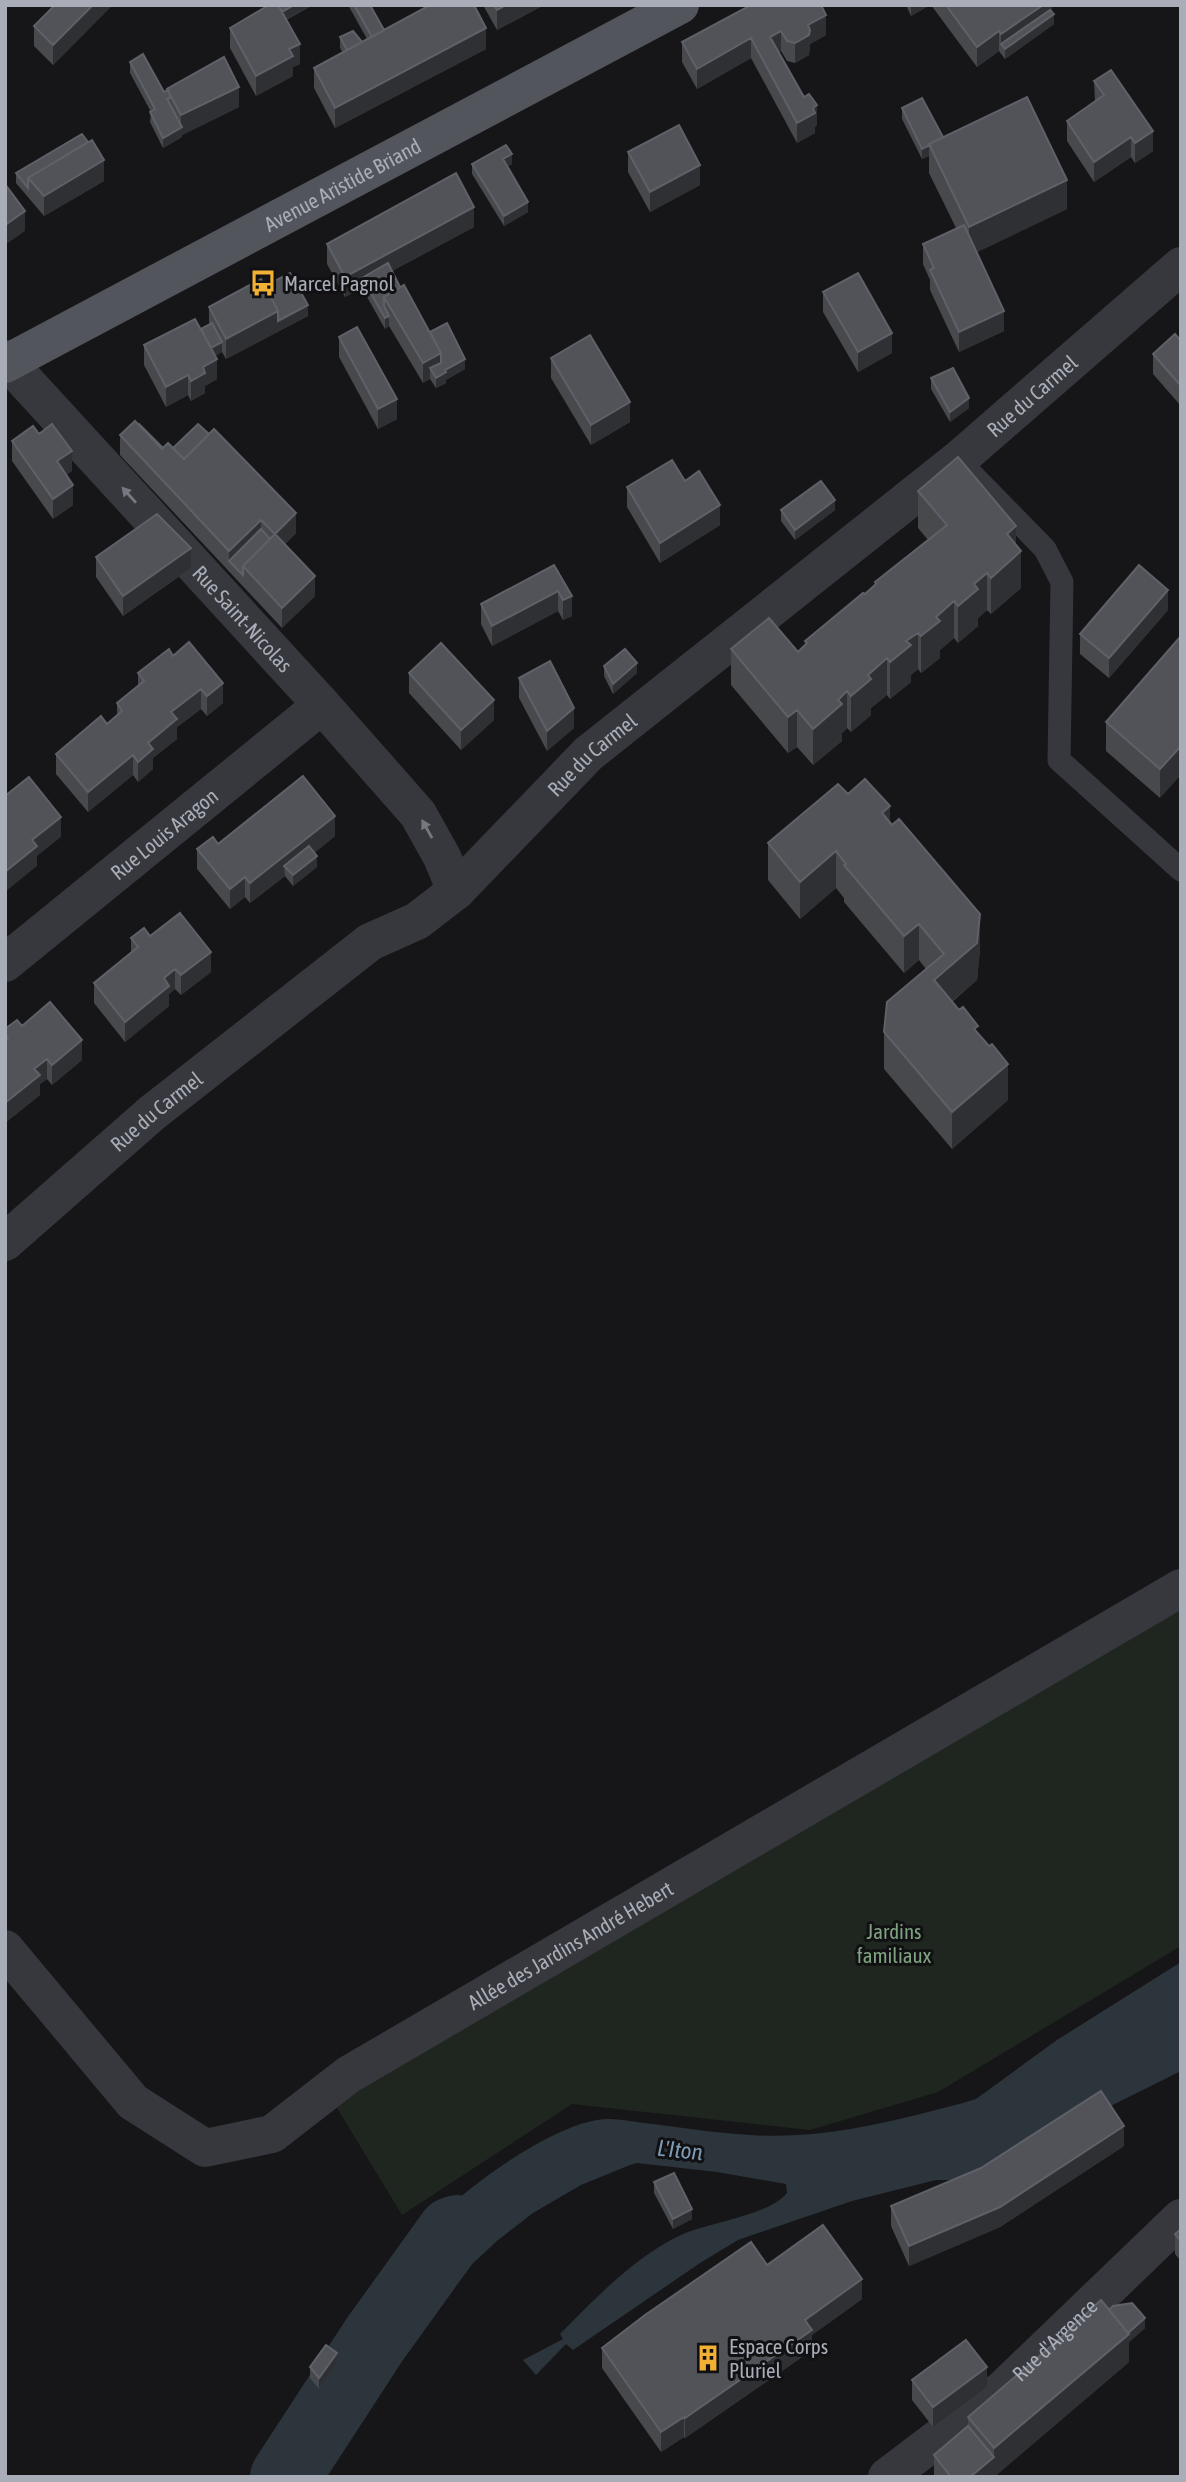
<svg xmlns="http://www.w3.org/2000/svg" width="1186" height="2482" viewBox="0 0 1186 2482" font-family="'Asap Condensed',sans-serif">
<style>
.green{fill:#1e261f}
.water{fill:#2c353c}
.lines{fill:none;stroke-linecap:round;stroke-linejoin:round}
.river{stroke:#2c353c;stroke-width:70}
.service{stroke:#37383d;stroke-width:23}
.minor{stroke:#37383d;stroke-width:38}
.primary{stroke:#53555c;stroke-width:38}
.wall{fill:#47494d}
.shaded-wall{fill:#2f3033}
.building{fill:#525359;stroke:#5f6168;stroke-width:2}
.oneway{fill:#757881}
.labels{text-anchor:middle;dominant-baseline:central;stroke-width:6;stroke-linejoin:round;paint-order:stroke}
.street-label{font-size:21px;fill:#a8adb8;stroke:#111113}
.poi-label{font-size:21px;fill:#a8adb8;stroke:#111113;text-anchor:start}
.park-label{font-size:21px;fill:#7fa381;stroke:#111113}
.water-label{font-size:23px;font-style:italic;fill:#7f9bb3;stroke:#111113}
</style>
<rect width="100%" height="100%" fill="#161618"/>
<!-- green -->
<path class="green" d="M1181,1603V1946L938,2092L810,2130L572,2104L402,2215L331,2098Z"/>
<!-- water -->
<path class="water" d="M1181,1962V2071L962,2180H936L852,2201L738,2240L700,2263L573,2350L566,2344L536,2375L523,2360L563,2339L560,2334C597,2297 634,2257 681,2235C709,2222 768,2216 787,2193L786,2184L717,2172L637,2163L630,2165L581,2185L533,2213L498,2240L457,2278L428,2320L370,2293C405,2233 528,2132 597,2120C612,2117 629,2121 644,2123C679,2127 714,2133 750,2135C823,2140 893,2121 963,2103L976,2099L1057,2040Z
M354,2345L391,2367L312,2477H257L329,2390Z"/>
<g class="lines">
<!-- river -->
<path class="river" d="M285,2477L375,2339L452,2232L457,2230"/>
<!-- service -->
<path class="service" d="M958,460L1045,549L1062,582L1059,760L1181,870"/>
<!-- minor -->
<g class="minor">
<path id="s1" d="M5,359L322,705L418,814L442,857L456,891"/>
<path id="s2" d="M5,963L322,705"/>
<path id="s3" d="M5,1242L152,1113L370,942L417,921L456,891L588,754L958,460L1181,266"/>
<path id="s4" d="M5,1949L133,2102L205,2148L272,2134L348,2075L1181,1588"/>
<path id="s5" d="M887,2477L1002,2390L1181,2218"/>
</g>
<!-- primary -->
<path class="primary" id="s6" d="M5,364L680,5"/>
</g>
<!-- wall -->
<path class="wall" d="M112,5L53,65L34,46V26Z
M266,5H313L286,20L300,64L293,67V76L256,96L230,48V28L267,7Z
M348,5H370L384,30L486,49L335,128L314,88V68L343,53L340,48V37L362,42L367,39Z
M483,5H544L497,30Z
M751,5L826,35L810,44L809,55L795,63L787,61L781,51L779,52L817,125L815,127V133L797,143L751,58L697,89L682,62V42Z
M906,5H930L911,16Z
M931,5H1051L1054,24L1005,59L999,51L977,67Z
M130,62L164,92L239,107L182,135V137L163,148L150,122L151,112L130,73Z
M1094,81L1153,151L1135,163L1131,157L1094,182L1067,141V121L1095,102Z
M902,108L943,137L1067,209L977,252L1004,331L959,352L930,290V280L923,264V244L956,228L929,173V156L922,159L902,119Z
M628,152L700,185L650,212L628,172Z
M472,164H512L507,167L528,212L504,226L472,174Z
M16,173L104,181L44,216L16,183Z
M474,227L392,271L400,287L430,332L465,369L446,380V383L436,388L430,379L423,383L389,326L385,329L362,288L345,297L327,264V244Z
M265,286L308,316L226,359L222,352L215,356L217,379L205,386V393L191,401L188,395L166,407L144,365V345L201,329L209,324V307Z
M823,292L892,353L858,372L823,312Z
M339,337L397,419L378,429L339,357Z
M1181,341V406L1153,374V354Z
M551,358L630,422L591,445L551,378Z
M931,378L969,408L950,422L931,389Z
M39,434L72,471L66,475L73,505L53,519L12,461V441Z
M120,435L163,448H173L296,533L285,544L315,596L282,628L120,455Z
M685,481L720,525L660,563L627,507V487Z
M918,491L1016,545L1021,588L991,614L987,610L978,618V626L958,643L954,638L940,650V658L921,673L918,669L911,675V682L890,699L887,695L871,708V715L851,732L847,728L842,733V741L813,765L797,747L788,753L731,685V649L798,652L805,645V641L865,594L875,585V582L928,540L918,528Z
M781,510H835L795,540L781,521Z
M96,557L191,568L123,616L96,577Z
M554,565L572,616L563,620L558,611L492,646L481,624V604Z
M1168,610L1109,678L1080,654V634Z
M1181,636L1160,798L1106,751V722Z
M173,656L223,703L207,716L201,709L177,727V739L153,758V769L138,782L133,775L88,812L56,774V754L107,724L117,715V703L138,686V673Z
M604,666L637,673L613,694L604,676Z
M409,673L494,720L461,750L409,693Z
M519,678L574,728L547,751L519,698Z
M848,794L890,821L980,950L977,980L952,1002L978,1033L1008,1100L952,1149L884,1069V1032L926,969L919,960L904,973L844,902V898L836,888L800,919L768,880V843Z
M335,836L314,853L317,867L293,886L285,876L250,903L245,897L230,909L197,869V849L218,844Z
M150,936L211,972L181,995L175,989L169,994V1006L125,1042L94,1003V983L131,953V938Z
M22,1026L82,1060L52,1085L47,1079L40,1084V1095L5,1123V1029Z
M1124,2146L1000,2227L909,2266L891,2226V2206Z
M654,2182L692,2219L673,2229L654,2193Z
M1181,2229V2261L1175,2254V2234Z
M767,2265L862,2299L812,2335V2350L685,2438L684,2437L661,2452L602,2368V2348Z
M1109,2310L1145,2328L1129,2342V2362L994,2477H935L934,2475V2455L968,2426V2417Z
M337,2363L319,2389L310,2378V2367Z
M912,2380L987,2387L933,2427L912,2400Z"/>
<!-- shaded-wall -->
<path class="shaded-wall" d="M93,5H112V6L53,65V45Z
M294,5H313L277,24V14Z
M506,5H544L497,30V10Z
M911,5H930L911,16Z
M1043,5H1051V15L1054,14V24L1005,59V49L1001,44V34Z
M826,15V35L810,44L809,55L795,63V43L808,25Z
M486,28V49L335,128V108Z
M781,31V51L770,57V37Z
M999,31V51L977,67V47Z
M751,38V58L697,89V69Z
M300,44V64L293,67V76L256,96V76L289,49Z
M239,87V107L182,135V137L163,148V138L181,128V115Z
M817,105V125L815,127V133L797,143V123Z
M1153,131V151L1135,163V143Z
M1131,137V157L1094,182V162Z
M929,146V156L922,159V149Z
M512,154V164L503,170V159Z
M104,160V181L44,216V196Z
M700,165V185L650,212V192Z
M1067,180V209L969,256V227Z
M528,202V212L504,226V216Z
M474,207V227L366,285L362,278V288L345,297V277Z
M25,211V231L5,245V225Z
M308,305V316L226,359V339L278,311Z
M1004,311V331L959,352V332Z
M389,316V326L385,329V318Z
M892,333V353L858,372V352Z
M222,342V352L208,360V350Z
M441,353V373L430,368V379L423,383V363Z
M217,359V379L205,386V393L191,401V381L203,367Z
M465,359V369L446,380V383L436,388V378L445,370Z
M188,375V395L166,407V387Z
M969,398V408L950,422V412Z
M397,399V419L378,429V409Z
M630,402V422L591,445V425Z
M72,451V471L57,481V461Z
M73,485V505L53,519V499Z
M835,500V510L795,540V530Z
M720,505V525L660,563V543Z
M296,513V533L253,576L275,534Z
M261,520V540L229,561V551Z
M1016,526V555L1021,551V588L991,614V578L1007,534Z
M191,548V568L123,616V596Z
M987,573V610L978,618V626L958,643V606L974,584Z
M315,576V596L282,628V608Z
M1168,590V610L1109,678V658Z
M558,591V611L492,646V626Z
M572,596V616L563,620V600Z
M954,601V638L940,650V658L921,673V636L936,617Z
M918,633V669L911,675V682L890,699V662L906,641Z
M887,658V695L871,708V715L851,732V696L868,675Z
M637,663V673L613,694V684Z
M223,683V703L207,716V696Z
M201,689V709L177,727V739L153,758V769L138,782V762L148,743L171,712Z
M847,691V728L842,733V741L813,765V729L838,700Z
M494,700V720L461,750V730Z
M574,708V728L547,751V731Z
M797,710V747L788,753V717Z
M1181,746V775L1160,798V769Z
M133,755V775L88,812V792Z
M890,806V843L882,813Z
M335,816V836L290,872L284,866L285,876L250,903V883Z
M61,817V837L37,856V866L5,892V872L32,840Z
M836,851V888L800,919V882Z
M317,856V867L293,886V875Z
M245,877V897L230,909V889Z
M980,914V950L977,980L934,1016V980Z
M919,924V960L904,973V936Z
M211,952V972L181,995V975Z
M175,969V989L169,994V1006L125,1042V1022L164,978Z
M82,1040V1060L52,1085V1065Z
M47,1059V1079L40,1084V1095L5,1123V1103L34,1069Z
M1008,1064V1100L952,1149V1112Z
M1124,2126V2146L1000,2227L909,2266V2246Z
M692,2209V2219L673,2229V2219Z
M862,2279V2299L812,2335V2350L685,2438V2418L805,2320Z
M1145,2318V2328L1129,2342V2362L994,2477H970L994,2457V2448Z
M337,2353V2363L319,2389V2378Z
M987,2367V2387L933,2427V2407Z
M684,2417V2437L661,2452V2432Z"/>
<!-- building -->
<path class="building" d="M55,5H93L53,45L34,26Z
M269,5H278L300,44L289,49L293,56L256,76L230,28Z
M278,5H294L282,12Z
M354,5H370L384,30L372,37Z
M430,5H474L486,28L335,108L314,68Z
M494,5H506L497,10Z
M751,5H821L826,15L808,25L810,30L809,35L795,43L787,41L781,31L770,37L804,97L809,94L817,105L813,108L815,113L797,123L751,38L697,69L682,42Z
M946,5L981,6L1043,5L1001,34L999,31L977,47Z
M1050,10L1054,14L1005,49L1001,44Z
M353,31L362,42L347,50L340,37Z
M143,54L164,92L168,90L171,97L167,99L182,127L163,138L150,112L155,109L130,62Z
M224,57L239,87L181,115L167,89Z
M1111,70L1153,131L1135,143L1131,137L1094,162L1067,121L1104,95L1094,81Z
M1027,97L1067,180L969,227L929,144Z
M922,98L943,137L929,144L930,145L922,149L902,108Z
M679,125L700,165L650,192L628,152Z
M82,134L88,142L28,178V188L16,173Z
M92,140L104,160L44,196L28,178Z
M506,145L512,154L503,159L528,202L504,216L472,164Z
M456,173L474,207L345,277L327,244Z
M5,184L25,211L5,225Z
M964,225L1004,311L959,332L930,270L934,268L923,244Z
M388,263L400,287L384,297V306L389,316L385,318L362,278Z
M290,273L308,305L278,321V311L265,286Z
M858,273L892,333L858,352L823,292Z
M261,279L278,311L226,339L209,307Z
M404,285L441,353L423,363L384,297Z
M195,319L217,359L203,367L205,373L191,381L188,375L166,387L144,345Z
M212,323L222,342L211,348L201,329Z
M447,323L465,359L445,370L446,372L436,378L430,368L441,363V353L430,332Z
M357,327L397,399L378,409L339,337Z
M1175,334L1181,341V386L1153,354Z
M590,335L630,402L591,425L551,358Z
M953,368L969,398L950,412L931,378Z
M135,421L162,449L168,443L184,459L214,429L296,513L275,534L261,520L229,551L120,435Z
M52,424L72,451L57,461L73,485L53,499L12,441L33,426L39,434Z
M198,424L209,434L184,459L173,448Z
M140,425L163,448L162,449L140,426Z
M958,457L1016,526L1007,534L1021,551L991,578L987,573L974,584L978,589L958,606L954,601L936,617L940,621L921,636L918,633L906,641L911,645L890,662L887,658L868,675L871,679L851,696L847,691L838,700L842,704L813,729L797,710L788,717L731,649L769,618L798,652L807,643L805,641L822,627L863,593L865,594L876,584L875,582L947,525L918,491Z
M672,460L685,481L699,471L720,505L660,543L627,487Z
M821,481L835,500L795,530L781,510Z
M157,514L191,548L123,596L96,557Z
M261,529L270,539L243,566V575L229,561Z
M275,534L315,576L282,608L243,566Z
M554,565L572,596L563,600L558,591L492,626L481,604Z
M1139,565L1168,590L1109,658L1080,634Z
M1181,636V746L1160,769L1106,722Z
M189,642L223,683L207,696L201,689L171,712L177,719L148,743L153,749L138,762L133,755L88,792L56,754L101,716L107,724L122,711L117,703L144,681L138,673L169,649L173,656Z
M441,643L494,700L461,730L409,673Z
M625,649L637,663L613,684L604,666Z
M550,661L574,708L547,731L519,678Z
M303,776L335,816L250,883L245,877L230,889L197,849L213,837L218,844Z
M29,777L61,817L32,840L37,846L5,872V796Z
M865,779L890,806L882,813L892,825L899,819L980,914L977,943L934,980L959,1010L963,1007L978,1026L974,1029L989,1046L992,1044L1008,1064L952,1112L884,1032L887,1002L944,954L919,924L904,936L844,865L846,864L836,851L800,882L768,843L838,784L848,794Z
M309,846L317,856L293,875L284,866Z
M180,913L211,952L181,975L175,969L164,978L169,986L125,1022L94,983L138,947L131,938L144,928L150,936Z
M50,1002L82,1040L52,1065L47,1059L34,1069L40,1075L5,1103V1040L8,1038L5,1033V1029L17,1020L22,1026Z
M1101,2091L1124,2126L1000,2207L909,2246L891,2206L981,2168Z
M674,2173L692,2209L673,2219L654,2182Z
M823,2225L862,2279L805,2320L812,2330L685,2418L684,2417L661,2432L602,2348L645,2315L751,2242L767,2265Z
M1181,2229V2241L1175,2234Z
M1101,2300L1129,2334L994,2448L968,2417L1057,2341Z
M1132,2303L1145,2318L1128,2333L1109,2310L1113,2306Z
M966,2340L987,2367L933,2407L912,2380Z
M326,2345L337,2353L319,2378L310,2367Z
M968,2426L994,2457L970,2477H951L934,2455Z"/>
<!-- one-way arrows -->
<defs><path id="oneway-solid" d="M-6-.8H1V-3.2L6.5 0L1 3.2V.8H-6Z" transform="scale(1.75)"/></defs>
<g class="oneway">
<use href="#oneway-solid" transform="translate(129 495) rotate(-132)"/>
<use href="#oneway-solid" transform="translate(427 829) rotate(-119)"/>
</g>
<!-- icons -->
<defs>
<g id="bus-bare" transform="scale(2.1)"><path d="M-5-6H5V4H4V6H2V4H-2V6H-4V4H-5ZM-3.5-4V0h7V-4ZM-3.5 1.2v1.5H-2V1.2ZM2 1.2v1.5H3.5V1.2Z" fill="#f2b134" stroke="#111113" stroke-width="2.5" paint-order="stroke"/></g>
<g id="building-bare" transform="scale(2.1)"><path d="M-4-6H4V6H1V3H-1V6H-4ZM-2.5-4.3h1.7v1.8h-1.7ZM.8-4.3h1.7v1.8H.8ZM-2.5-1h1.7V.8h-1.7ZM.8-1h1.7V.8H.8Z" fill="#f2b134" stroke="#111113" stroke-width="2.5" paint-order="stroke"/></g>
</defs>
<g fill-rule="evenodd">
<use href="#bus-bare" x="263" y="283"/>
<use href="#building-bare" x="708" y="2358"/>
</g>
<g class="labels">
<!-- street labels -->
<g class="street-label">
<text stroke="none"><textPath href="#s6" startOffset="382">Avenue Aristide Briand</textPath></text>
<text stroke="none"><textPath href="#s3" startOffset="1334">Rue du Carmel</textPath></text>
<text stroke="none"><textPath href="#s1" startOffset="352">Rue Saint-Nicolas</textPath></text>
<text stroke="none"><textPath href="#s3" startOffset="766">Rue du Carmel</textPath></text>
<text stroke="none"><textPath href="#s2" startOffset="205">Rue Louis Aragon</textPath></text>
<text stroke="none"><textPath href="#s3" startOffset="200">Rue du Carmel</textPath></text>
<text stroke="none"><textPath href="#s4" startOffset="707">Allée des Jardins André Hebert</textPath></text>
<text stroke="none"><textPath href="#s5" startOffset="217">Rue d'Argence</textPath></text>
</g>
<!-- poi labels -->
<g class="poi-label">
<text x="284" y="283">Marcel Pagnol</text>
<text x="729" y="2346">Espace Corps<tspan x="729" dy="24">Pluriel</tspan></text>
</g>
<!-- park labels -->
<g class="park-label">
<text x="894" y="1931">Jardins<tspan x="894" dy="24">familiaux</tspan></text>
</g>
<!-- water labels -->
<g class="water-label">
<text transform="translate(680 2150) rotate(6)">L'Iton</text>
</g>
</g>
<!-- border -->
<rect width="1186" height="2482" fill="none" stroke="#a8adb8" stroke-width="14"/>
</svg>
